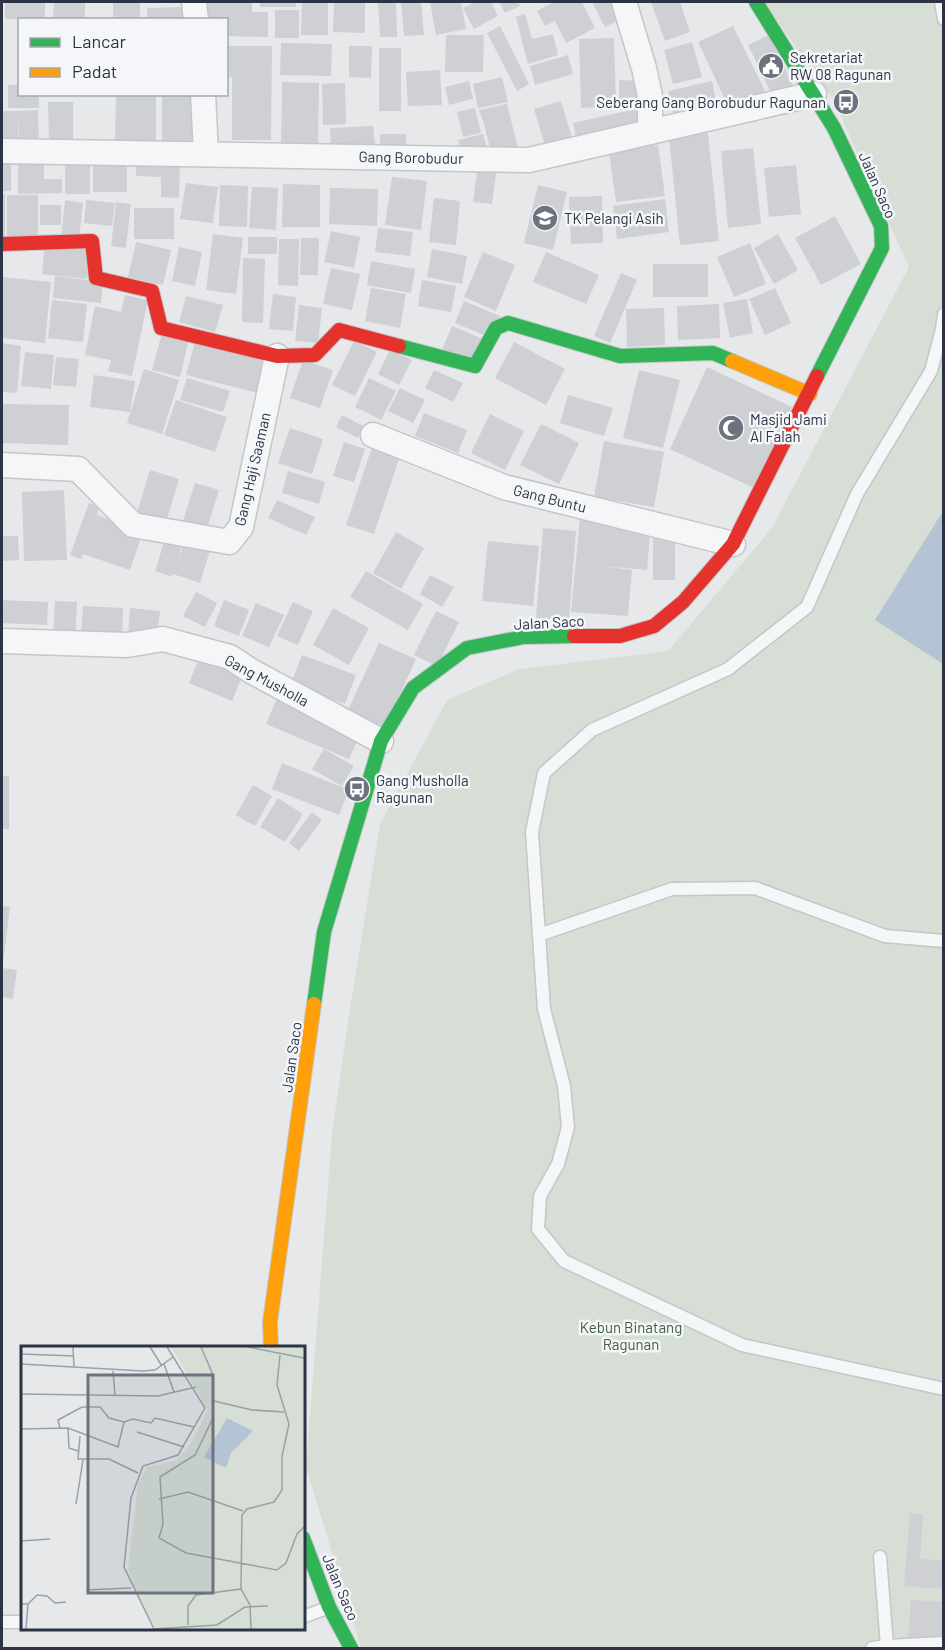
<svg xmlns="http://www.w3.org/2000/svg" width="945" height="1650" viewBox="0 0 945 1650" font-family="Barlow,sans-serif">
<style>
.green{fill:#d6ded6}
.water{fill:#b4c4d5}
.building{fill:#ced0d3}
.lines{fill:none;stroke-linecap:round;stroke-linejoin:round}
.lane-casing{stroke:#c4c6c8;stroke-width:15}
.street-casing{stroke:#c4c6c8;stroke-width:27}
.fast-casing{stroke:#c4c6c8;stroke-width:16}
.slow-casing{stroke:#c4c6c8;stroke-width:16}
.jam-casing{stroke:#c4c6c8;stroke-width:16}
.lane{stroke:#f5f6f7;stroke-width:12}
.street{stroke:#f5f6f7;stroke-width:24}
.fast{stroke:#30b455;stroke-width:14}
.slow{stroke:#ff9f0a;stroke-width:14}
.jam{stroke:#e5322d;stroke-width:14}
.labels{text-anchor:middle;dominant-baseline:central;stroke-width:5;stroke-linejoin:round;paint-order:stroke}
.poi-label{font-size:15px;fill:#2b3445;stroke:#f4f6f9;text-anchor:start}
.street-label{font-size:15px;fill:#2b3445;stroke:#f4f6f9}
.park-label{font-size:15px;fill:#3f6138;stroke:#f4f6f9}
.inset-road{fill:none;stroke:#9ba0a8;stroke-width:1.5}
.view{fill:#6c737f;fill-opacity:0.15;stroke:#6c737f;stroke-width:3}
.inset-edge{fill:none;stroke:#2b3445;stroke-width:3}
</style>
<rect width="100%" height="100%" fill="#e6e8ea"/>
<!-- green -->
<path class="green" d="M764,2H943V1648H361L306,1467L332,1134L347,1028L380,824L447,700L520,669L668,651L772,528L909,267L833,99Z"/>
<!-- water -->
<path class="water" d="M943,511V664L875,620Z"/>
<!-- building -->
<path class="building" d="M5,2H45V20L5,19Z
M54,2H85V20H53Z
M113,2H140V20H113Z
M206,2H252V12H268V37L226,36V20H206Z
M260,2H296V7H260Z
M302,2H328V35H301Z
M334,2H365V33L333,32Z
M378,2H396L397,37H380Z
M401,2H421L424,35L404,36Z
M430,2H461L466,29L436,35Z
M475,2H491L498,16L474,29L463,8Z
M499,2H518L520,6L505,13Z
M554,2H582L595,28L566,43L555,21L545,26L537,11Z
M592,2H617L625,17L605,27Z
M651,2H680L690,32L665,41Z
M184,7V20H147V8Z
M275,10H299V38H275Z
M525,14L532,39L553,34L558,55L528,64L516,17Z
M500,26L529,84L517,91L487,33Z
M733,26L766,93L730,110L698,42Z
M446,35H484L483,72H445Z
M769,35L794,87L773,97L748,45Z
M614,38L616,106L581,108L579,39Z
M692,42L702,77L673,84L664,50Z
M281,43L332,44L331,76L280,75Z
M226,46H272L271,140H232V77H226Z
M349,46H372L371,78L349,77Z
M379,48H401V111H379Z
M568,55L573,74L535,85L530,66Z
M440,70L442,105L408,106L406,72Z
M502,77L508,102L478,108L473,84Z
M619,80L644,81V108L619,110Z
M469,81L473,99L449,105L445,87Z
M712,81L718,111L675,121L668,91Z
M282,82L319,83L318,154H281Z
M345,83L346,124L323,125L322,84Z
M8,85H20V94H39V108H8Z
M116,94L156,95V147H115Z
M162,94H199V149H162Z
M561,101L573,141L546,149L534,109Z
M48,102H73V141H49Z
M507,104L519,152L492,157L484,123L479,110Z
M475,108L481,133L463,137L457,112Z
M636,109L640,128L577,141L573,123Z
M38,110L39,143H19L18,111Z
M2,111H18V142H2Z
M373,126L375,144L331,147L330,128Z
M708,133L719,241L680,245L669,137Z
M380,134H406V155L380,156Z
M483,134L488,152L462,158L458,140Z
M658,145L665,196L616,202L609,152Z
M753,148L761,224L728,228L721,151Z
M2,153H11V191H2Z
M18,154H44V179H62V193L18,194Z
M136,159L180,161L179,198L161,197V177L136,176Z
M65,161H90V194H65Z
M93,163H127V192H93Z
M796,165L801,214L769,217L764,168Z
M477,171L496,173L492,204L473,202Z
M392,177L427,181L421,230L385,225Z
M186,183L218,187L213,223L180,219Z
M283,184L320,185V227H282Z
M220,185L248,186L247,227L219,226Z
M538,185L567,192L553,250L524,243Z
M252,187L278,188L276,230L249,228Z
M330,188L378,189L377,226L329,224Z
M2,194H5V240H2Z
M7,195H38V240H7Z
M602,196L603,243L571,244L569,197Z
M434,198L460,201L456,245L429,242Z
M665,199L669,232L617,239L613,206Z
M65,200L83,203L79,240L61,238Z
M86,200L115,203L112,226L84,223Z
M116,202L131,204L126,248L111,246Z
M40,205H61V225H40Z
M134,208H174V239H134Z
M835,216L861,264L821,285L795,238Z
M378,228L413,232L410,256L375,252Z
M331,231L360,237L354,268L324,262Z
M213,234L243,238L236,294L206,290Z
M778,234L798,270L774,284L754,248Z
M248,237H277V254H248Z
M301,238H319L318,275H300Z
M279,239H299L298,286L278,285Z
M136,242L171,250L163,285L128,277Z
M45,243L90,249L87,279L42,274Z
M750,243L766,284L734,297L717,257Z
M179,247L202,252L195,286L172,281Z
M432,249L467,256L462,284L427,277Z
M483,252L515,265L496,311L464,297Z
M546,252L599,275L586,304L533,282Z
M243,258L265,259L263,323L242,322Z
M371,261L415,269L411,293L367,285Z
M653,264H708V297H653Z
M331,268L360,274L352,310L323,304Z
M621,273L637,280L610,343L594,336Z
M55,276L103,282L101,303L53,298Z
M3,277L51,282L45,343L2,338Z
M422,280L456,286L451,312L418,306Z
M371,288L406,294L400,328L365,321Z
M775,288L791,323L765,335L749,299Z
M273,294L296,297L293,331L269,329Z
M125,295L148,300L132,376L108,371L111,360L85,355L95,306L121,312Z
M186,296L223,305L215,332L179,322Z
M747,299L753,333L730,338L723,303Z
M52,300L87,304L83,342L48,338Z
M464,301L500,316L491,338L455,323Z
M719,304L720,338L678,340L677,306Z
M299,305L322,308L318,343L295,341Z
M664,308L665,345L627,347L626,309Z
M452,326L483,339L472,365L441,352Z
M162,333L189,339L180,377L152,370Z
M196,338L268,357L258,393L186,375Z
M354,341L377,352L355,396L332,385Z
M514,342L565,369L546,405L495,378Z
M2,343L21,346L17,393L2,392Z
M390,350L412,360L399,385L378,374Z
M25,352L54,355L51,389L21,386Z
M56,357L79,359L76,387L53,385Z
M303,360L333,370L320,408L290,398Z
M707,367L792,407L754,488L670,449Z
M144,369L179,380L162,434L127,423Z
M434,370L463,383L453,402L425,388Z
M639,370L680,380L663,448L623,438Z
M94,375L135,381L130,412L90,407Z
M187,378L230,391L223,412L180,400Z
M369,378L396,391L381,420L355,407Z
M400,388L425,400L413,423L388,411Z
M568,395L613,408L604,436L560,423Z
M176,400L227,417L215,452L164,435Z
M2,404L69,405L68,445L2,443Z
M424,413L467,430L458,453L415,436Z
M490,414L524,431L505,470L471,453Z
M342,415L363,426L358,438L336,427Z
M541,424L579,443L559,484L520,465Z
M290,428L323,439L312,474L278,463Z
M604,441L664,452L654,507L594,497Z
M344,442L365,449L354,482L333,476Z
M373,444L401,453L374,534L346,525Z
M150,470L179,479L166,522L137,513Z
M288,471L325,482L319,504L282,493Z
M195,483L219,490L206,532L182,524Z
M64,490L67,560L24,561L22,492Z
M277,500L315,517L306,535L268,518Z
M89,503L99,507L97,515L143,532L130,570L83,554L81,559L70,555Z
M580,518L651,523L647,570L601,566L632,570L628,616L571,612Z
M543,528L576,531L569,620L536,618Z
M396,532L424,548L401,589L373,573Z
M653,532H675V580H653Z
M2,536H18L19,560L2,561Z
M165,539L182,544L177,564L185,539L211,547L200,583L173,574L172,577L155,571Z
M488,541L539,546L533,606L482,601Z
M366,571L423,604L408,630L350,597Z
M430,575L454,587L442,607L420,594Z
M196,592L217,603L205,627L183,616Z
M2,600L48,602L47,625L2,623Z
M224,600L249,610L239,636L214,626Z
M55,601L77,602L75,643L53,642Z
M293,602L313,611L298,645L277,636Z
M256,603L284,615L269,647L242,636Z
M83,606L123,608L122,637L81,635Z
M130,608L160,611L157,638L128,636Z
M333,608L369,628L349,665L313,645Z
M436,611L459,622L437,666L414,655Z
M379,643L416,659L385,727L348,710Z
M201,654L244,671L232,701L189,683Z
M302,655L356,675L345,704L291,683Z
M278,696L361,732L349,759L266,724Z
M324,749L354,766L342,786L312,769Z
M282,763L349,790L339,815L272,789Z
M2,776H9V829H2Z
M253,785L272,796L255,826L236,815Z
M278,798L303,814L285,842L260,827Z
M312,812L322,820L299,851L289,843Z
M2,906L10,907L3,963H2Z
M2,968L17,970L13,999L2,997Z
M910,1513L923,1514L920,1559L944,1561V1589L904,1586Z
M911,1600L944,1602L943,1639L908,1638Z"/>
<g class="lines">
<!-- lane casing -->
<g class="lane-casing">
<path id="lane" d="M941,2L944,19
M944,314L942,329L931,371L857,494L807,607L728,669L592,730L544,773L532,832L544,1009L564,1086L568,1127L558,1164L540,1196L538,1229L564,1261L742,1345L944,1389
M539,935L672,889L755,888L885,936L944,941
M880,1557L887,1646
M303,1617L327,1608
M2,1622H22
M872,1648L887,1646L944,1643"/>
</g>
<!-- street casing -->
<g class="street-casing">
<path id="street" d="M194,2L196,20
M624,2L644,68L650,96V131
M203,94L206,153
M2,151L529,160L814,94
M373,435L504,487L733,544
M2,465L78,469L133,525L229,542L241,527L277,356
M2,641L127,645L163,639L230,657L251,671L381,741"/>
</g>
<!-- fast casing -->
<g class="fast-casing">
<path id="fast" d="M756,2L834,128L881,226L882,248L817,376
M399,346L475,366L496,328L508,323L620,356L713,353L732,361
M314,1004L324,932L381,741L413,688L467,648L524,637L574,636
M303,1538L329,1607L351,1648"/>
</g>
<!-- slow casing -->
<g class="slow-casing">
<path id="slow" d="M732,361L810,394
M271,1347L270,1322L314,1004"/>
</g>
<!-- jam casing -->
<g class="jam-casing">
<path id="jam" d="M2,244L92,241L96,278L152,291L161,328L277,356L315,355L339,330L399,346
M574,636H620L654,626L683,602L733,544L817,376"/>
</g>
<!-- lane -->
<use href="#lane" class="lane"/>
<!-- street -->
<use href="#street" class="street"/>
<!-- fast -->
<use href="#fast" class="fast"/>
<!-- slow -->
<use href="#slow" class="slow"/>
<!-- jam -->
<use href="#jam" class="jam"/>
</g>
<!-- icons -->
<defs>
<g id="civic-disc" transform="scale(1.35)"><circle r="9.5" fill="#6c737f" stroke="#f4f6f9"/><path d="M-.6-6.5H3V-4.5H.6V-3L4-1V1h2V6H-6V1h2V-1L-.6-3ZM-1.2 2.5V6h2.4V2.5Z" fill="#fff"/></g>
<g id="bus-disc" transform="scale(1.35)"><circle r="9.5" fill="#6c737f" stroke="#f4f6f9"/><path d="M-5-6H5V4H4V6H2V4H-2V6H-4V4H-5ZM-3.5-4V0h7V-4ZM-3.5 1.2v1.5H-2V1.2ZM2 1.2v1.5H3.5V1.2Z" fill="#fff"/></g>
<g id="school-disc" transform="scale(1.35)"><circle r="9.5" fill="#6c737f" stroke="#f4f6f9"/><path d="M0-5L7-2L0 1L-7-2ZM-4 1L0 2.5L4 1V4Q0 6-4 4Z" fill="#fff"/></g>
<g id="mosque-disc" transform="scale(1.35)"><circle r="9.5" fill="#6c737f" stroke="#f4f6f9"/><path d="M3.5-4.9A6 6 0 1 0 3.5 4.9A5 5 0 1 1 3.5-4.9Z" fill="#fff"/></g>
</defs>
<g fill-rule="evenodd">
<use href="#civic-disc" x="771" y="66"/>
<use href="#bus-disc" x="846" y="102"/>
<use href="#school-disc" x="545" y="218"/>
<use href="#mosque-disc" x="731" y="428"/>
<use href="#bus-disc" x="357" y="789"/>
</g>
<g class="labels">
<!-- poi labels -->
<g class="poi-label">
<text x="790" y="57">Sekretariat<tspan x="790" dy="17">RW 08 Ragunan</tspan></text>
<text x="826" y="102" text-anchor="end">Seberang Gang Borobudur Ragunan</text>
<text x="564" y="218">TK Pelangi Asih</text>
<text x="750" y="419">Masjid Jami<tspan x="750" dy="17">Al Falah</tspan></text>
<text x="376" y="780">Gang Musholla<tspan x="376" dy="17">Ragunan</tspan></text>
</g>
<!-- street labels -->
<g class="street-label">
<text transform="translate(411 157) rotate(1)">Gang Borobudur</text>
<text transform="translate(878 185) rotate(66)">Jalan Saco</text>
<text transform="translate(252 469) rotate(-77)">Gang Haji Saaman</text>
<text transform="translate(550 498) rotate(14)">Gang Buntu</text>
<text transform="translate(549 622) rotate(-3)">Jalan Saco</text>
<text transform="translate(267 680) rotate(28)">Gang Musholla</text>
<text transform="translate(291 1057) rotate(-82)">Jalan Saco</text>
<text transform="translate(341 1587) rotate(67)">Jalan Saco</text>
</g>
<!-- park labels -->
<g class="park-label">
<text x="631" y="1327">Kebun Binatang<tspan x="631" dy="17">Ragunan</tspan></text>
</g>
</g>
<!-- overview -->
<g transform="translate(21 1346)">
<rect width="284" height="284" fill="#e6e8ea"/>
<path d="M150,1H283V283H135L115,249L107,223L117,138L126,121L155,115L169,99L187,64Z" fill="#d6ded6"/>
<path d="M206,72L232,85L210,107L205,122L183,111Z" fill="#b4c4d5"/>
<path class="inset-road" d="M52,1L53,21M129,1L141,20M180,1L192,29V72L174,109L139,131L142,178L138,192L165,207L256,224L265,217L276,188L283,181M227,1L283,12M0,8L53,10M0,18L122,25L134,24L152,11M143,18L153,46M92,25L94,49M0,48L137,50L175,41M193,55L231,64L263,66M39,82L37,74L61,61H79L88,72L103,76L112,73L130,77L134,72L173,81M0,83L47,82L97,101L103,76M47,83L48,102L57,105M116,86L163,101M59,90L57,113H88L117,127M138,153L167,146L222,165M55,158L62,114M0,195L29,193M65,244L110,242M0,258H7L16,249L26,250L34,257L45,256M167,279V260L175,249L220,243M5,283L7,258M133,283L196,279L224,261L247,260M133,283L103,221L110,152L122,120L157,109L184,62L146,1M230,283L229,259L220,243L221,169L226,163L253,156L261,144V110L268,78L256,39L259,9"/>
<path class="view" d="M67,29H192V247H67Z"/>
<rect width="284" height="284" class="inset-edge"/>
</g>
<!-- border -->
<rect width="945" height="1650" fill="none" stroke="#2b3445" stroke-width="6"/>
<!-- legend -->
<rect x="18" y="18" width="210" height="78" fill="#f4f6f9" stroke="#a4a8b1" stroke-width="1.5"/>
<rect x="30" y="38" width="30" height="9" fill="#30b455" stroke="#a4a8b1" stroke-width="1.5"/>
<text x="72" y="48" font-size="18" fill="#2b3445">Lancar</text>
<rect x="30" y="68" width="30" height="9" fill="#ff9f0a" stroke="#a4a8b1" stroke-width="1.5"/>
<text x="72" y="78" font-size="18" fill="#2b3445">Padat</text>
</svg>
